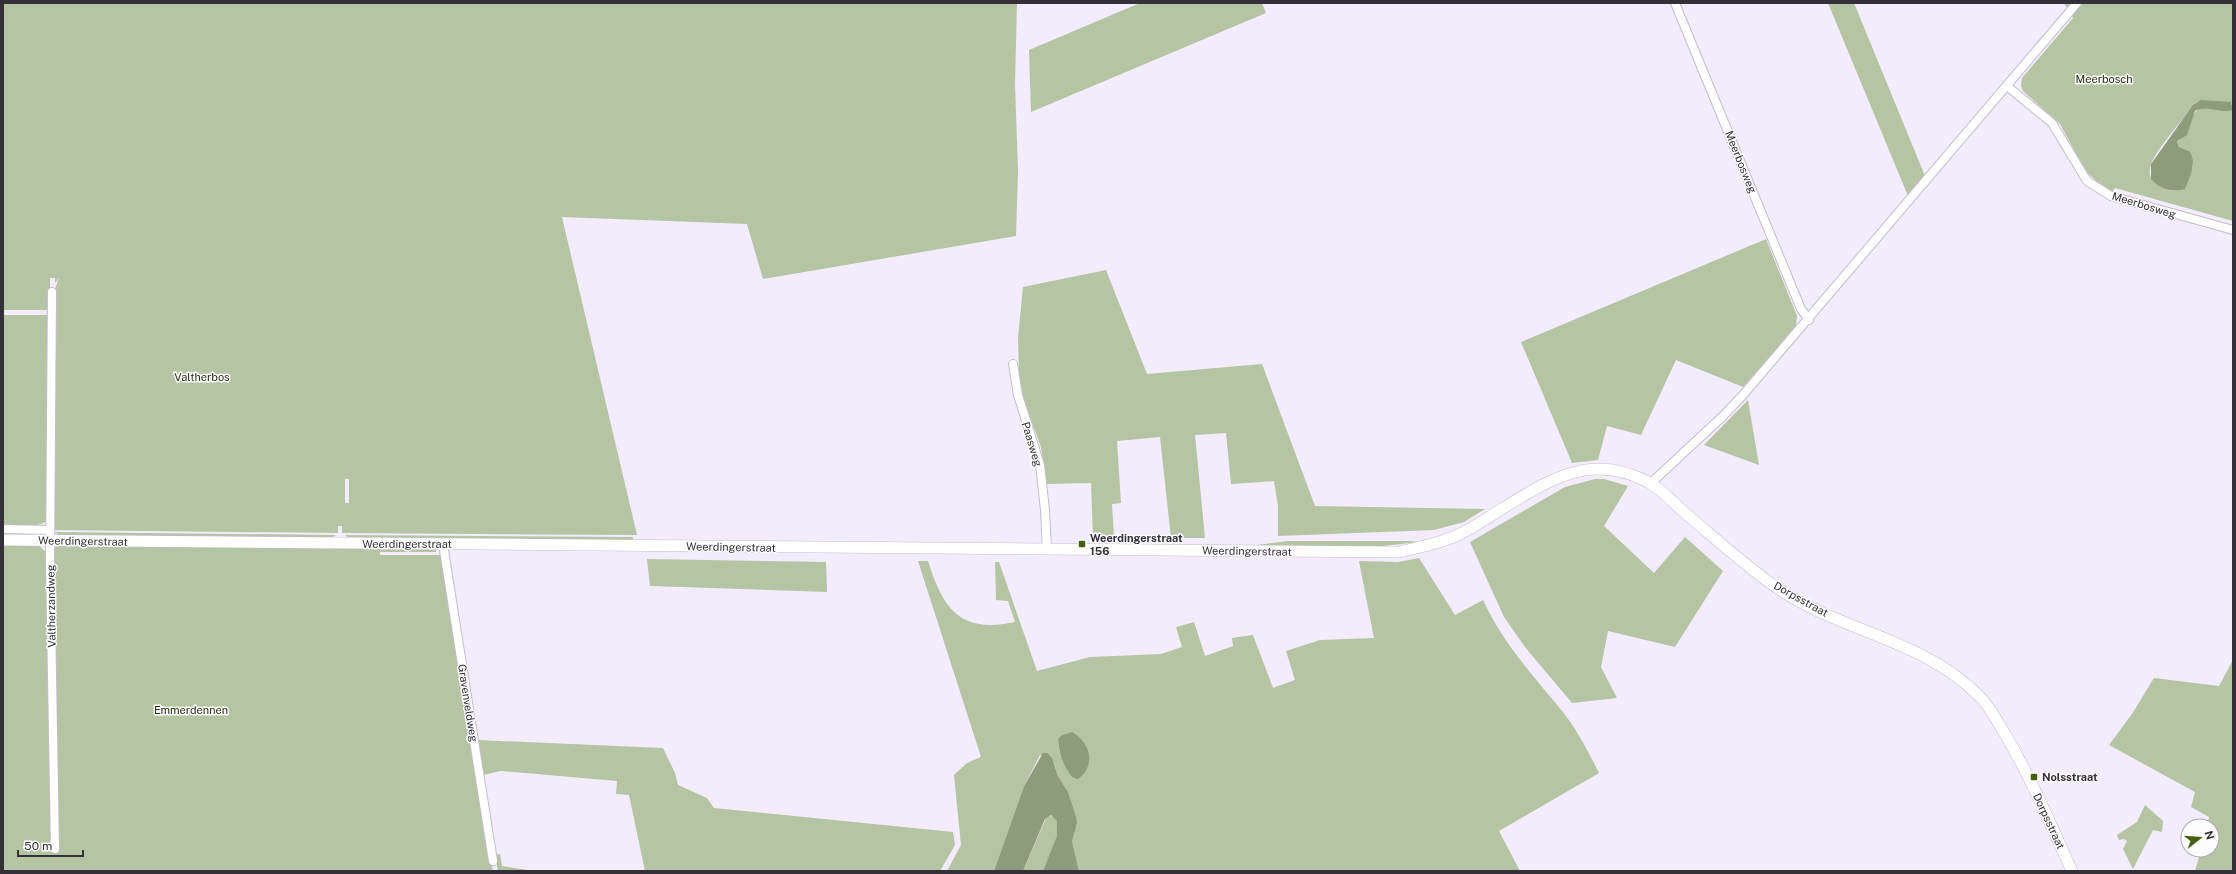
<svg xmlns="http://www.w3.org/2000/svg" width="2236" height="874" viewBox="0 0 2236 874" font-family="'Public Sans',sans-serif">
<style>
.green{fill:#b5c4a3;fill-rule:evenodd}
.water{fill:#8d9c7b}
.lines{fill:none;stroke-linecap:round;stroke-linejoin:round}
.minor-casing{stroke:#c3bdcd;stroke-width:10}
.major-casing{stroke:#c3bdcd;stroke-width:12}
.minor{stroke:#fff;stroke-width:8}
.major{stroke:#fff;stroke-width:11}
.poi-dot{fill:#45600f;stroke:#fdfcff;stroke-width:1.5}
.labels{text-anchor:middle;dominant-baseline:central;stroke-width:3;stroke-linejoin:round;paint-order:stroke}
.park-label{font-size:11px;fill:#223008;stroke:#fdfcff}
.street-label{font-size:11px;fill:#333137;stroke:#fdfcff}
.poi-label{font-size:11px;font-weight:bold;fill:#333137;stroke:#fdfcff;text-anchor:start}
</style>
<rect width="100%" height="100%" fill="#f2ecfc"/>
<!-- green -->
<path class="green" d="M3,3H1017L1015,84L1018,171L1016,236L763,279L747,224L562,217L637,535L342,533V526H338V533L53,530L55,289L59,278L55,283V278H50V310H3ZM345,479H349V503H345Z
M1140,3H1262L1266,13L1031,112L1029,50Z
M1828,3H1854L1925,176L1908,196Z
M2064,3H2233V106L2231,102H2197C2186,115 2157,149 2151,164C2148,173 2150,181 2158,186C2166,191 2176,192 2184,189L2193,166L2189,151L2179,147L2177,141C2196,131 2186,113 2203,107L2233,110V221L2115,188L2111,194L2097,187L2098,183L2085,170L2060,124L2023,91L2021,86L2022,78L2073,18Z
M1766,239L1797,316L1796,326L1743,387L1676,360L1641,435L1607,426L1598,460L1572,463L1521,342Z
M1106,270L1147,374L1262,364L1315,506L1485,509L1464,522L1434,530L1278,536V506L1274,481L1231,484L1226,433L1195,435L1205,538H1171L1160,437L1117,441L1121,503L1112,504L1114,537H1093L1091,483L1047,484L1041,447L1023,398L1019,374L1018,338L1023,287Z
M3,315H49L47,519L44,523L37,525H3Z
M1748,400L1759,465L1704,445Z
M1595,479H1604L1628,486L1604,526L1654,573L1685,537L1723,571L1675,647L1608,631L1601,667L1617,698L1572,703L1525,647L1504,617L1470,542L1565,487Z
M55,532L336,535L330,539L60,536Z
M345,535L633,537L632,542L351,539Z
M1288,541H1411L1418,542L1374,547L1249,546Z
M3,545H38L46,552L60,545L436,549V552H380V555H442L483,826L493,871H3Z
M1419,558L1455,615L1483,600C1504,645 1532,674 1563,712C1577,730 1589,753 1599,773L1499,831L1520,871H1079L1072,841L1076,816L1068,792L1058,776L1054,763L1040,755L1024,786L994,871H947L961,845L954,775L967,763L981,757L918,561H928C943,609 960,634 1015,622L1008,601L996,600L995,562H999L1037,671L1090,657L1161,654L1182,647L1176,627L1194,622L1205,656L1233,646L1232,638L1253,635L1273,688L1295,680L1286,651L1320,640L1374,638L1359,561L1398,562ZM1067,733L1072,777C1063,766 1059,754 1058,739Z
M647,559L826,562L827,592L650,586Z
M2233,660V871H2195L2201,850H2212V826H2207L2209,817L2191,807L2195,792L2109,745L2132,714L2154,678L2219,686Z
M478,740L663,748L675,773L678,785L707,798L714,808L953,832L955,845L940,871H645L629,795L616,794L617,781L501,771L483,775Z
M2145,805L2163,821L2162,832L2153,830L2133,869L2123,849L2127,841L2124,839L2119,840L2117,835L2137,822Z
M1047,816L1056,817C1064,834 1049,856 1043,871H1023Z
M500,854L502,866L534,871H498L495,855Z"/>
<!-- water -->
<path class="water" d="M2201,100L2231,102L2233,110C2220,114 2207,104 2195,111L2187,135L2177,141L2179,147L2189,151C2198,162 2189,178 2185,189C2172,193 2158,189 2151,179V164L2193,105Z
M1072,732C1090,742 1097,765 1078,779L1072,777C1063,766 1059,754 1058,739L1062,735Z
M1043,753H1047L1052,758L1058,776L1068,792L1076,816L1077,823L1072,841L1079,871H1043L1057,836V821L1051,815L1045,819L1023,871H994L1024,786Z"/>
<g class="lines">
<!-- minor casing -->
<g class="minor-casing">
<path id="minor" d="M1675,3L1801,309L1809,320
M2007,86L2052,123L2087,181L2111,196L2233,230
M52,292L50,560L55,849
M1013,364L1018,395L1040,465L1045,510L1047,549
M1651,483L1723,416L1743,395L2077,3
M3,529L50,530
M443,544L493,861"/>
</g>
<!-- major casing -->
<g class="major-casing">
<path id="major" d="M3,540L1399,552C1419,547 1439,544 1458,535C1499,515 1550,469 1598,469C1616,469 1633,474 1648,482C1662,489 1673,503 1685,513C1715,538 1744,565 1776,587C1838,631 1923,639 1978,695C1990,706 1997,721 2005,734C2031,778 2051,825 2072,871"/>
</g>
<!-- minor -->
<use href="#minor" class="minor"/>
<!-- major -->
<use href="#major" class="major"/>
</g>
<!-- markers -->
<g class="poi-dot">
<rect x="1078" y="540" width="8" height="8" rx="2"/>
<rect x="2030" y="773" width="8" height="8" rx="2"/>
</g>
<g class="labels">
<!-- park labels -->
<g class="park-label">
<text x="2104" y="79">Meerbosch</text>
<text x="202" y="377">Valtherbos</text>
<text x="191" y="710">Emmerdennen</text>
</g>
<!-- street labels -->
<g class="street-label">
<text transform="translate(1741 162) rotate(68)">Meerbosweg</text>
<text transform="translate(2144 205) rotate(17)">Meerbosweg</text>
<text transform="translate(1032 444) rotate(73)">Paasweg</text>
<text transform="translate(83 541) rotate(1)">Weerdingerstraat</text>
<text x="407" y="544">Weerdingerstraat</text>
<text transform="translate(731 547) rotate(1)">Weerdingerstraat</text>
<text transform="translate(1247 551) rotate(1)">Weerdingerstraat</text>
<text transform="translate(1801 599) rotate(29)">Dorpsstraat</text>
<text transform="translate(51 606) rotate(-91)">Valtherzandweg</text>
<text transform="translate(468 703) rotate(81)">Gravenveldweg</text>
<text transform="translate(2049 821) rotate(65)">Dorpsstraat</text>
</g>
<!-- poi labels -->
<g class="poi-label">
<text x="1090" y="538">Weerdingerstraat<tspan x="1090" dy="13">156</tspan></text>
<text x="2042" y="777">Nolsstraat</text>
</g>
</g>
<!-- border -->
<rect width="2236" height="874" fill="none" stroke="#333137" stroke-width="8"/>
<!-- north arrow -->
<g transform="translate(2200 838) rotate(73)"><circle r="19" fill="#fdfcff" stroke="#acabaf"/>
<path d="M0-3L7 15L0 10L-7 15Z" fill="#45600f"/>
<text y="-6" font-size="11" font-weight="bold" text-anchor="middle" fill="#333137">N</text>
</g>
<!-- scale -->
<path d="M18 850v6h65v-6" fill="none" stroke="#333137" stroke-width="2"/>
<text x="24" y="850" font-size="12" fill="#333137" stroke="#fdfcff" stroke-width="3" paint-order="stroke">50 m</text>
</svg>
